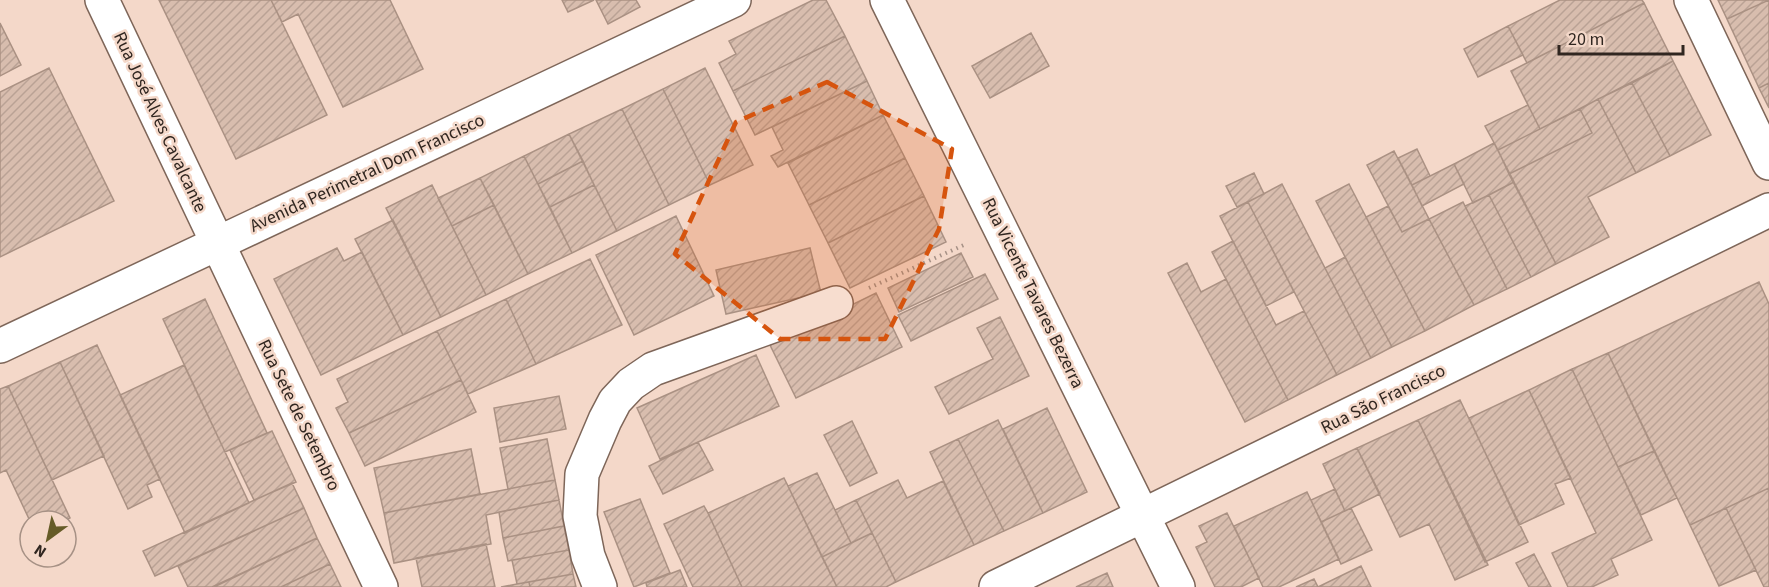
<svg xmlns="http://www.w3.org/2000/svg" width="1769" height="587" viewBox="0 0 1769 587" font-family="'Source Sans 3',sans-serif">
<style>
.building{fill:url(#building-hatch);stroke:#aa9183;stroke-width:1.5}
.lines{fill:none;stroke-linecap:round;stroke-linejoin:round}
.minor-casing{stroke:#7e6659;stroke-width:36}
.path{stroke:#a69186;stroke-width:4;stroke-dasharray:1.5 4.5;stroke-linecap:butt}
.minor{stroke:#fff;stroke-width:33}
.marked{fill:#d6540e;fill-opacity:0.2;stroke:#d6540e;stroke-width:4.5;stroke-dasharray:12 8;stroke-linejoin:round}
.labels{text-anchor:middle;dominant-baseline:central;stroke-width:5;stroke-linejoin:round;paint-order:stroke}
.street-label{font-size:18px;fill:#302620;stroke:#f4d8c9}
</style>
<defs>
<pattern id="building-hatch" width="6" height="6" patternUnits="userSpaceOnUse" patternTransform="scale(1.5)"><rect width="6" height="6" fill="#d8bdae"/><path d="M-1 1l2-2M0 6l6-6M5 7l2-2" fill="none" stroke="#baa295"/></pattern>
</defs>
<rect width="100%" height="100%" fill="#f4d8c9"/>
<!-- building -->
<path class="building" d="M159,0H271L327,115L236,159Z
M271,0H390L423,69L343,107L298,14L282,22Z
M562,0H594L568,12Z
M596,0H636L640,7L608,24Z
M813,0H826L845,36L733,91L719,63L736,54L729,41Z
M1560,0H1642L1644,3L1527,63L1508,26Z
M1718,0H1769L1727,19Z
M1769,0V83L1759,88L1727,19Z
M1644,3L1673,61L1540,129L1511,71Z
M0,23L21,65L0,76Z
M1508,26L1523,55L1478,77L1464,49Z
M1031,33L1049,66L990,98L972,66Z
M845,36L867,81L755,135L733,91Z
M1673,61L1711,135L1670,156L1632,83Z
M49,68L114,201L0,257V92Z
M705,68L753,165L710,185L663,89Z
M867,81L883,115L778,167L771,156L783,150L772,127Z
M1632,83L1670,156L1636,173L1598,99Z
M1769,83V108L1759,88Z
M663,89L710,185L669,205L622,109Z
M1598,99L1636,173L1588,197L1609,237L1556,264L1509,174L1592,133L1580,109Z
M1528,105L1540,129L1498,150L1485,126Z
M622,109L669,205L617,231L569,134Z
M1580,109L1592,133L1509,174L1498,150Z
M883,115L905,158L809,205L788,163Z
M569,134L583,161L538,184L524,156Z
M1494,143L1514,182L1473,203L1454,164Z
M1417,149L1430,176L1412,185L1398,158Z
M1394,151L1429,219L1402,232L1367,165Z
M524,156L572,253L528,274L480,178Z
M905,158L924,196L828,243L809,205Z
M583,161L594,185L550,207L538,184Z
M1454,164L1464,184L1422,206L1412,185Z
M1254,173L1264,194L1237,207L1226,186Z
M480,178L494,205L452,226L438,198Z
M1514,182L1556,264L1531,277L1489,195Z
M1282,184L1371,358L1337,375L1248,202Z
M1349,184L1425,331L1392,347L1316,201Z
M432,185L486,295L441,317L386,208Z
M594,185L617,231L572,253L550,207Z
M1489,195L1531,277L1507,289L1465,206Z
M924,196L946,242L850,288L828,243Z
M1248,202L1294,292L1266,306L1220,216Z
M1463,202L1507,289L1474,305L1429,219Z
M494,205L528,274L486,295L452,226Z
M1388,206L1402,232L1429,219L1474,305L1425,331L1366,217Z
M676,216L714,296L634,335L596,255Z
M393,220L441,317L403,335L355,239Z
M1233,241L1276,325L1304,311L1337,375L1288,400L1212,252Z
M337,248L344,261L362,252L403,335L321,375L274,279Z
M810,248L821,293L726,314L716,270Z
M961,253L973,277L899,312L888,288Z
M1345,257L1392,347L1371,358L1325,268Z
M590,259L622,325L536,364L506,299Z
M1187,263L1201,292L1226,279L1288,400L1245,422L1168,273Z
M985,274L998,299L911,341L898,315Z
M1759,282L1769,304V488L1690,525L1608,353Z
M876,293L902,347L796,398L770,345Z
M205,299L267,433L225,452L163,319Z
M506,299L536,364L468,394L437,331Z
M1000,317L1029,376L949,414L935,387L993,359L977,328Z
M437,331L461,380L349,433L336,408L348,402L337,379Z
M97,345L160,479L147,485L152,497L128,509L60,362Z
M1608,353L1654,451L1618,467L1572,369Z
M756,355L779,406L660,459L637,408Z
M60,362L104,456L52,480L8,386Z
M184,365L249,503L185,533L120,395Z
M1572,369L1652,540L1611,559L1618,575L1592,587H1568L1552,553L1596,533L1529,390Z
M461,380L476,412L365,466L349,433Z
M8,386L70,518L64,521H30L6,470L0,473V389Z
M1529,390L1571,478L1555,484L1564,504L1519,525L1469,418Z
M559,396L566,429L500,442L494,408Z
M1460,400L1528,542L1485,562L1418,420Z
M1047,408L1087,492L1043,513L1003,429Z
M998,420L1043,513L1004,531L958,439Z
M1418,420L1488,565L1455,580L1429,524L1400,537L1357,448Z
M852,421L877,473L850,486L824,435Z
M272,431L296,482L254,500L230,450Z
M547,439L555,480L508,489L500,448Z
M958,439L1004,531L974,545L930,452Z
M698,442L713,470L663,494L649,466Z
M1357,448L1380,494L1345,511L1323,464Z
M471,449L480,494L384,513L374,468Z
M1654,451L1677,498L1641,515L1618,467Z
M817,473L851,543L822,557L788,486Z
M784,478L788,486L837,587H742L708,513Z
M555,480L559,500L486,515L491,544L394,563L384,513Z
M898,480L907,498L943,481L974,545L896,582L856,500Z
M292,483L304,508L155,576L143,551Z
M1769,488V587H1764L1726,508Z
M1335,489L1345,511L1321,522L1311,500Z
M1307,492L1339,559L1279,587H1263L1234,526Z
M640,499L670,573L634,587L604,512Z
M559,500L564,526L503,538L499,512Z
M856,500L872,533L851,543L835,510Z
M704,506L708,513L742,587H693L664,524Z
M304,508L317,538L212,587H188L178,566Z
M1351,508L1372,550L1341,564L1321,522Z
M1726,508L1756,570L1719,586L1690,525Z
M1227,513L1259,578L1241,587H1215L1196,547L1207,542L1199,526Z
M564,526L569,550L508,561L503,538Z
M872,533L896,582L886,587H837L822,557Z
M317,538L330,564L281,587H214Z
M486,544L495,587H422L416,558Z
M569,550L573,574L517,584L512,560Z
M1534,554L1551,587H1529L1516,563Z
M330,564L341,587H281Z
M1361,566L1371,587H1318Z
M680,570L687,587H647L646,583Z
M1107,573L1113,587H1076Z
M573,574L576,587H530L529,582Z
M1314,579L1318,587H1296Z
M529,582L530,587H501L517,584Z"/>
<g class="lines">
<!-- minor casing -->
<g class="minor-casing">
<path id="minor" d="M102,0L381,587
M887,0L1178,587
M1691,0L1769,163
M0,346L734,0
M600,587L588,556L580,516L582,474L605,420L615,401L631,384L653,369L836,303
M996,587L1769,210"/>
</g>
<!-- path -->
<path class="path" d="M869,288L966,244"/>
<!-- minor -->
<use href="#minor" class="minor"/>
</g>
<!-- marked area -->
<path class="marked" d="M827,82L952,149L939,229L885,339H780L675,254L736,122Z"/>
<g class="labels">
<!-- street labels -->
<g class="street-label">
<text transform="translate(160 122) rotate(65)">Rua José Alves Cavalcante</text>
<text transform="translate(367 173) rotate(-25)">Avenida Perimetral Dom Francisco</text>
<text transform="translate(1033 293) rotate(64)">Rua Vicente Tavares Bezerra</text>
<text transform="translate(1383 399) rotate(-26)">Rua São Francisco</text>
<text transform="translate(299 415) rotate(64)">Rua Sete de Setembro</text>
</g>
</g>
<!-- north arrow -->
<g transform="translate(48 539) rotate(213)"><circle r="28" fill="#f4d8c9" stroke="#a69185" stroke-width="1.5"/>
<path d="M0-4.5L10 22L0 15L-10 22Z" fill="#655b27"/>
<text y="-9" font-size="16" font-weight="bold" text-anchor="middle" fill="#302620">N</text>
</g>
<!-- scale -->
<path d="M1559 45v9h124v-9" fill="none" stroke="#302620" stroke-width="3"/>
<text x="1568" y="45" font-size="18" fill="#302620" stroke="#f4d8c9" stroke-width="4.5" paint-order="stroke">20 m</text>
</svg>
